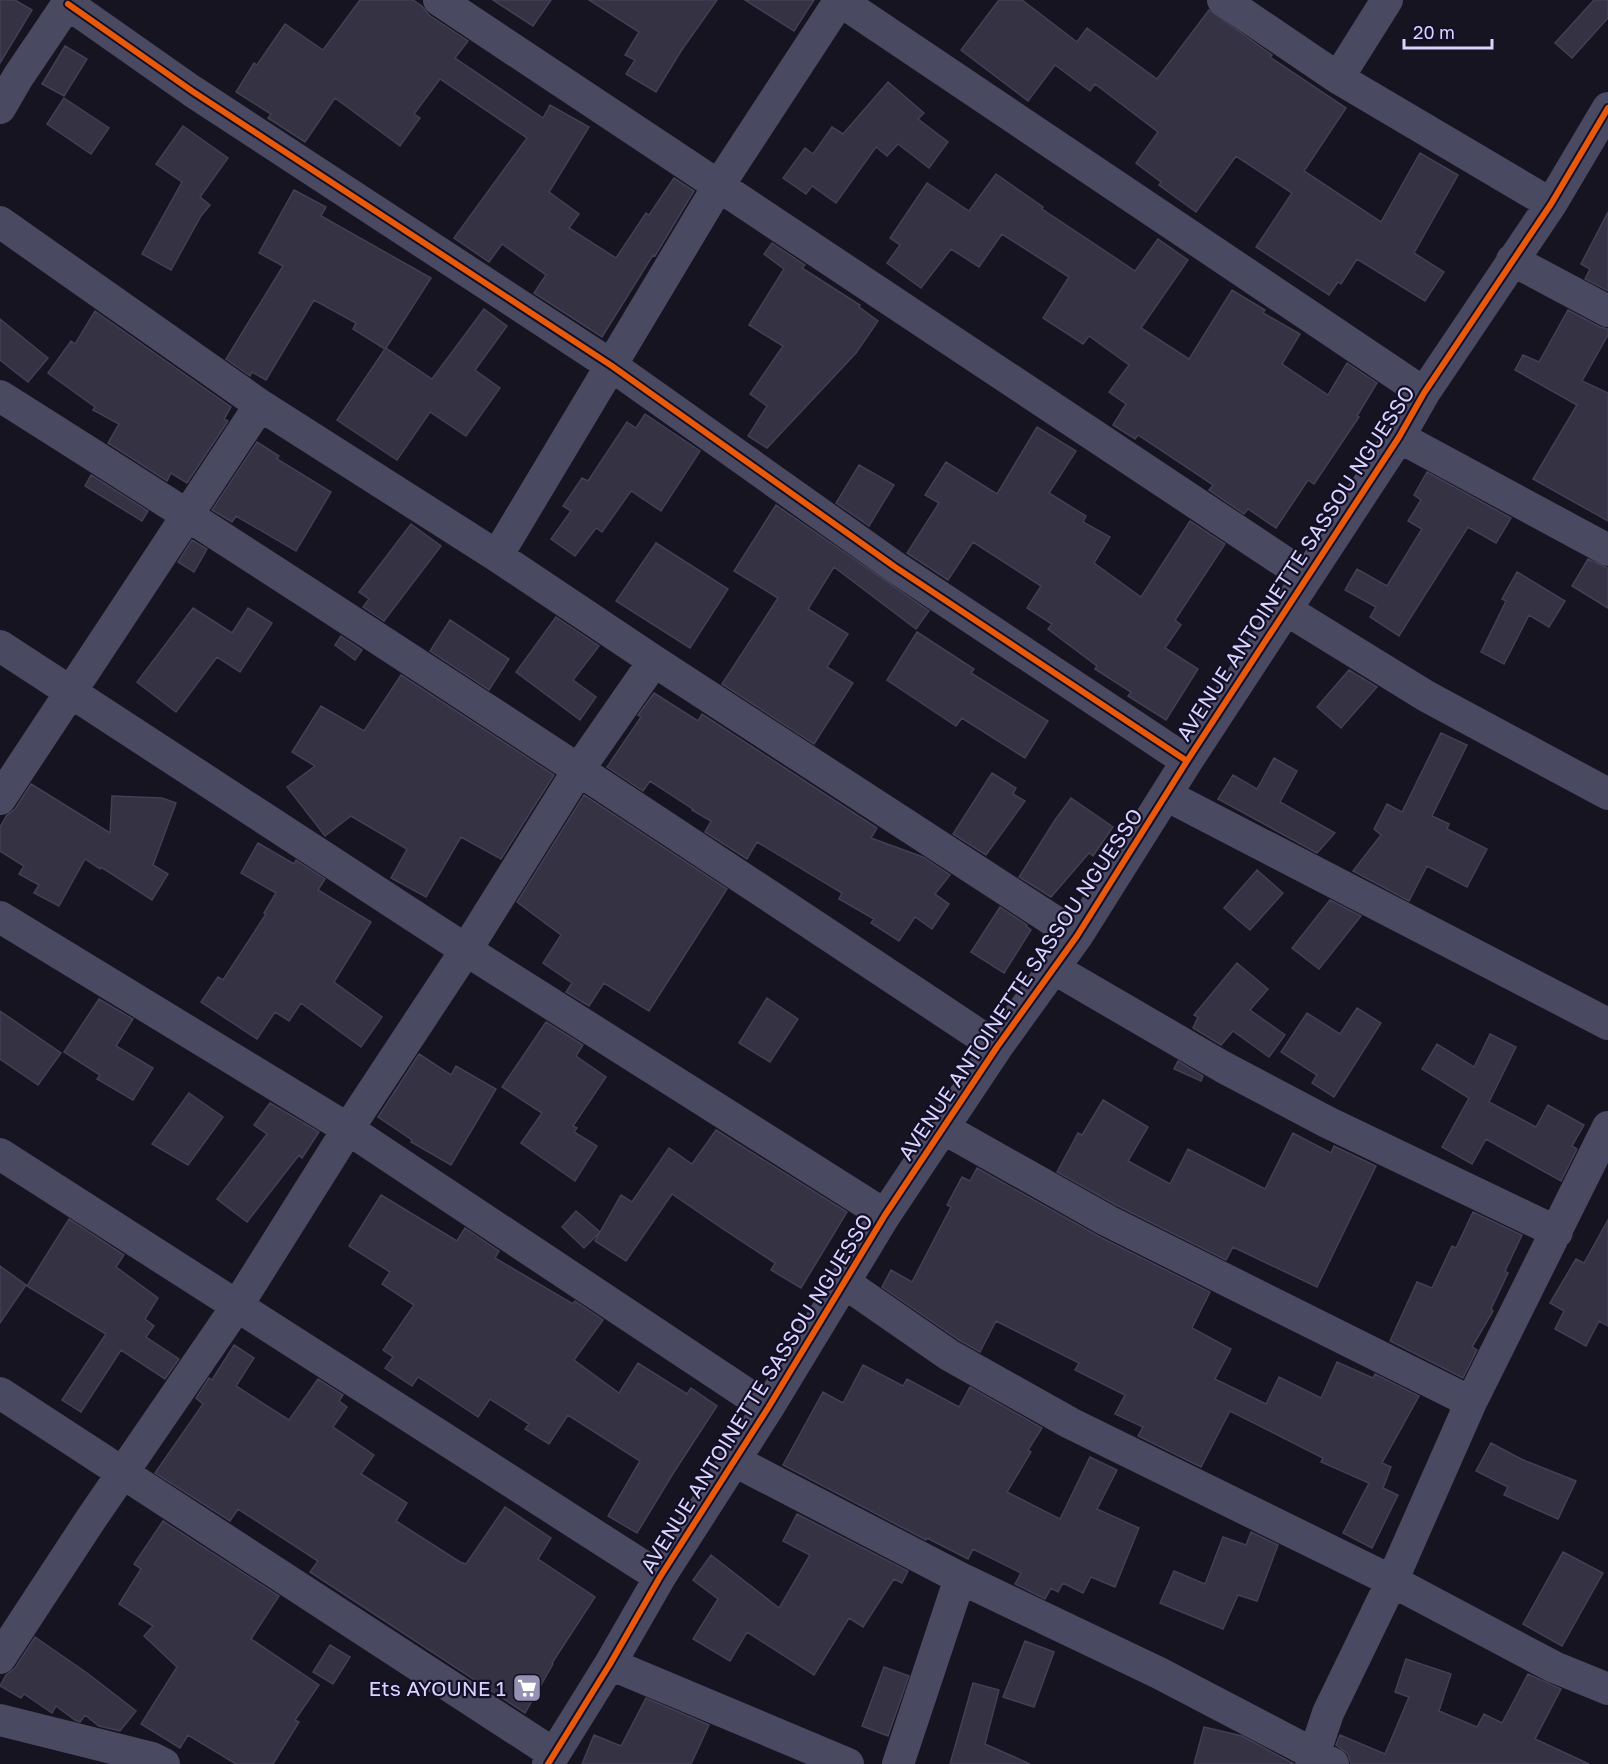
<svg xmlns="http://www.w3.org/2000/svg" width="1608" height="1764" viewBox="0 0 1608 1764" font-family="'Golos Text',sans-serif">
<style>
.building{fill:#343243;stroke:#433f54;stroke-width:1.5}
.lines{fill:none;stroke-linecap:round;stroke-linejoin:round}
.minor{stroke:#4a4962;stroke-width:32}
.cycleway-casing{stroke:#130f26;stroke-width:10}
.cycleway{stroke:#e8590c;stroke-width:6}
.labels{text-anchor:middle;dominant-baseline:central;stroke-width:4.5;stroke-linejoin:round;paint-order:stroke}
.street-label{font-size:21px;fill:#d9d4ff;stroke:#130f26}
.poi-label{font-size:21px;fill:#d9d4ff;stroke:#130f26;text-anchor:end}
</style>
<rect width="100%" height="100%" fill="#161421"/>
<!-- building -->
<path class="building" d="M0,0H15L32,10L0,63Z
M360,0H413L422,6L429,15L468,41L455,58L543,118L550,105L589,127L549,192L579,214L569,228L616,258L646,213L649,215L674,178L694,191L655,256L653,255L602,337L534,293L546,275L502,244L489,262L454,238L527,138L440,79L414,114L420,118L400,146L335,98L305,142L268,118L271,114L236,92L254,63L257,65L285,24L323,50Z
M493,0H551L533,26Z
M589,0H717L681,51L656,92L626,74L635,60L625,55L639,32Z
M745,0H814L794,31Z
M999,0H1022L1077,42L1087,28L1157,79L1209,10L1272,55L1270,57L1346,108L1304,171L1381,222L1420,153L1458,175L1414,253L1444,272L1425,301L1357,259L1341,284L1338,282L1329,295L1256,247L1292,193L1236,156L1196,212L1159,185L1161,182L1136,163L1158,132L1095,84L1090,91L1055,65L1028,101L961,50Z
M1594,0H1608V18L1572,58L1555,43Z
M65,46L87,59L64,96L42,84Z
M888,82L924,113L918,119L948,142L929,168L898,144L887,156L876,147L836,203L812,186L806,194L783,178L805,148L813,154L832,127L843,134Z
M64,98L109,128L91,154L47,124Z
M183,126L228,158L200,197L210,205L201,216L171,270L142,254L182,182L156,164Z
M996,174L1043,207L1042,209L1135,271L1158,239L1188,260L1141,328L1189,359L1232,290L1265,310L1263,313L1300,334L1282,364L1328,395L1347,363L1377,383L1357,416L1359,417L1314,484L1308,480L1276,528L1248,509L1244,514L1209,490L1213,485L1138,435L1135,439L1113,425L1126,404L1109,392L1129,365L1089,336L1083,344L1043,318L1069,277L1002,234L979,267L951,249L921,288L887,263L900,245L890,238L927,183L969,211Z
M294,190L326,207L321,216L431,278L386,348L432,379L484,309L507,326L475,370L500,388L466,436L430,412L397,460L337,420L385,349L353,329L356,323L314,300L266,380L252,372L250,376L226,359L283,266L259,253Z
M1608,212V291L1585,279L1590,269L1581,264Z
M772,243L805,265L802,268L860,305L859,307L878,321L856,353L767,448L748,436L767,406L750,394L783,346L749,325L784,269L764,254Z
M1568,310L1600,327L1608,329V335L1582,381L1608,393V521L1533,479L1577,405L1515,370L1523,355L1539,362Z
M95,311L231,407L224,419L228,421L187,483L171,473L167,481L108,443L119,424L93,410L95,407L48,373L71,341L75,344Z
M0,319L48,358L28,382L0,360Z
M645,414L700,451L661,511L631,491L602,532L596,528L575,556L551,539L571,511L563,506L582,478L588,481L627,422L636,428Z
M1037,427L1076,451L1049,493L1086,516L1083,522L1110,537L1094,563L1141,597L1190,521L1225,544L1175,620L1181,625L1165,648L1198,669L1166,720L1128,696L1131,692L1095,669L1097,666L1048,629L1052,624L1027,608L1041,586L973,542L948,580L907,553L939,503L925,495L946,462L997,494Z
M257,442L279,456L277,459L331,492L296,551L236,516L232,522L212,510Z
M859,465L894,485L869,526L836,503Z
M1427,472L1511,518L1496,543L1468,527L1399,636L1370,617L1376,607L1345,590L1357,569L1387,586L1422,529L1408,521L1421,500L1414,495Z
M91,475L148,511L142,521L85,486Z
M776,505L929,611L916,629L834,567L808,609L848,634L827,667L853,683L814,744L722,684L778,598L734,571Z
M411,524L441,546L384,621L363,607L369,599L359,592Z
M192,540L207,549L194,572L178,562Z
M656,543L728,589L690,648L616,601Z
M1588,559L1608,568V608L1572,586Z
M1517,572L1565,601L1549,627L1529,615L1504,664L1481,652L1506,601L1502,599Z
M193,608L232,633L248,608L272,623L240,672L217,657L176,712L137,682Z
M556,617L599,646L573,680L596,697L580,720L516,672Z
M450,620L509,659L489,690L430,651Z
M917,632L974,669L971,673L1048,721L1025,758L962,718L956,726L887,680Z
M341,636L362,650L355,660L335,645Z
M1349,670L1377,687L1341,728L1317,707Z
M401,675L554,775L501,859L461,837L426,897L391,878L407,849L351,816L325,836L287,787L315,766L292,752L321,706L364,731Z
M654,693L698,721L702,714L877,828L871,838L923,857L950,875L935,894L949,904L932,929L915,917L899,941L871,923L874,919L839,899L842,893L757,842L747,859L705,832L711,821L692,810L693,809L650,781L643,791L607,767L641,717L638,715Z
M1441,733L1467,745L1432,816L1449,824L1447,829L1487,849L1467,887L1427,866L1409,901L1353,871L1381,835L1374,829L1387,804L1402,812Z
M1274,758L1297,771L1280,802L1335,833L1317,853L1218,799L1233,775L1257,789Z
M992,773L1016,788L1013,794L1025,801L986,855L953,834Z
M31,784L110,833L112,796L162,798L176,803L153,865L168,874L152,900L101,867L100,869L85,859L59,906L34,893L39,885L19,874L24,866L0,851V827L7,815L15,809Z
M584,795L727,889L649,1011L604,983L589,1006L566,992L572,983L543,963L561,935L517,902Z
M1071,798L1113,827L1093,856L1089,853L1051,897L1019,877L1055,820Z
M258,843L294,864L296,860L325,879L318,890L371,922L334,982L382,1017L361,1047L301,1003L289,1021L275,1012L257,1039L201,1002L218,977L223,980L266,914L264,913L276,893L241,873Z
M1257,870L1283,893L1250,930L1224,908Z
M1330,900L1361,916L1319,969L1292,948Z
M1000,907L1027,925L1026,926L1031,930L1004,973L971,952Z
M1237,963L1268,989L1250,1010L1285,1035L1269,1057L1233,1031L1221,1045L1193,1028L1198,1017L1194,1015Z
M767,998L798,1019L770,1062L739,1043Z
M99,999L133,1019L116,1046L153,1068L133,1100L97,1079L100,1075L64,1052Z
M1357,1008L1381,1023L1334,1097L1312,1083L1317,1075L1281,1052L1307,1013L1340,1034Z
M0,1011L61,1053L38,1085L0,1059Z
M546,1022L583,1045L576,1056L606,1077L573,1126L577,1128L574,1132L597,1146L575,1181L521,1143L542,1113L502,1087Z
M1490,1034L1516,1047L1489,1102L1536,1127L1548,1105L1584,1125L1572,1146L1577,1149L1561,1181L1486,1139L1472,1164L1442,1147L1469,1098L1422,1069L1437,1044L1474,1067Z
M419,1054L451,1075L456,1066L496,1089L451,1165L411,1142L412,1140L378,1117Z
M1178,1061L1203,1076L1201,1081L1174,1069Z
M189,1093L223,1117L188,1165L152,1144Z
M1103,1100L1148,1127L1128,1161L1170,1184L1188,1149L1265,1189L1293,1133L1331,1153L1334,1146L1376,1166L1317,1287L1233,1247L1226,1260L1116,1205L1057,1172L1078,1133L1082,1135Z
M270,1103L319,1132L302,1158L299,1155L247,1222L217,1199L267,1134L254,1125Z
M716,1130L847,1212L801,1288L771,1270L775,1263L723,1229L672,1194L626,1261L595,1241L621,1195L632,1202L669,1148L692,1164Z
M977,1168L1100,1237L1210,1292L1192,1328L1231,1349L1215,1379L1266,1404L1279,1377L1321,1398L1337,1362L1373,1378L1375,1374L1419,1396L1382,1463L1391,1467L1383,1488L1398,1495L1372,1548L1343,1533L1369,1483L1321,1462L1323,1458L1230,1411L1201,1467L1138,1436L1143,1427L1115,1414L1125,1395L1075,1370L1079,1363L996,1321L980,1352L959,1340L882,1287L891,1270L912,1282L951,1207L947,1205L962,1177L970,1181Z
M381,1195L457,1241L465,1228L499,1251L495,1258L573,1304L575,1301L603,1320L574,1360L619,1393L638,1363L687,1394L691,1388L717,1406L674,1472L637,1533L608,1516L640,1461L568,1415L549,1444L525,1429L529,1424L490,1399L478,1417L418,1377L412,1386L385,1368L393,1357L383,1350L414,1305L382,1284L390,1272L349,1246Z
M576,1211L600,1232L584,1248L562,1227Z
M1473,1212L1522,1235L1505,1271L1508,1273L1491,1309L1493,1311L1472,1347L1477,1350L1463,1378L1390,1341L1417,1282L1432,1288L1452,1246L1456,1248Z
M69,1219L124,1255L116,1267L158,1298L145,1319L154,1326L146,1337L179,1359L165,1379L121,1350L81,1412L62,1400L106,1334L27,1286Z
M1608,1220V1326L1599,1321L1586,1346L1555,1329L1564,1311L1550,1303L1576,1259L1584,1263Z
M0,1266L26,1285L0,1323Z
M234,1345L254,1358L236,1386L289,1420L318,1379L343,1395L339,1401L347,1407L333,1427L374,1455L361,1474L407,1503L396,1521L460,1562L466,1564L505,1507L551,1538L538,1559L595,1597L552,1663L553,1664L525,1713L310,1572L318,1561L238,1509L230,1521L155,1473L203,1404L196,1398L209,1378L212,1380Z
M863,1365L903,1386L907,1379L959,1407L970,1387L1042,1428L1028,1450L1031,1452L1007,1492L1060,1519L1090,1457L1117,1470L1097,1509L1139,1528L1115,1587L1091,1577L1083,1593L1063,1583L1058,1592L1051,1588L1045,1599L1015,1584L1021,1573L973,1549L968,1559L927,1538L926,1540L783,1465L823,1392L843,1403Z
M1491,1443L1521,1459L1576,1481L1558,1519L1504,1495L1508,1487L1476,1471Z
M797,1514L908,1571L902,1583L894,1579L863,1627L849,1618L814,1675L747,1632L730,1661L693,1639L718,1599L693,1580L711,1555L779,1608L810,1555L783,1541Z
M163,1521L279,1596L251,1639L319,1685L295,1720L299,1722L273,1764H236L188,1735L180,1748L141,1724L177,1667L144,1636L153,1626L119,1604L141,1569L134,1564Z
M1251,1532L1278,1545L1257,1601L1238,1595L1223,1629L1160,1603L1174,1571L1205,1584L1223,1537L1246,1545Z
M1563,1552L1603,1573L1562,1646L1523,1624Z
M35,1637L87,1673L136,1711L120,1731L99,1726L85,1715L80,1722L75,1720L56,1706L52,1713L24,1694L21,1698L0,1686L6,1675L15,1668Z
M1025,1641L1054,1652L1034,1707L1003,1697Z
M330,1645L350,1657L333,1684L313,1672Z
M1406,1659L1451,1674L1439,1711L1477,1727L1484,1714L1502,1723L1528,1674L1561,1689L1535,1739L1589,1764H1351L1348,1754L1336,1745L1340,1735L1385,1754L1409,1697L1395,1692Z
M884,1667L909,1676L888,1736L862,1726Z
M973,1683L999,1690L985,1744L1030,1764H950Z
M646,1698L709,1725L691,1764H582L594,1735L621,1746Z
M1204,1727L1242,1736L1294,1764H1194Z"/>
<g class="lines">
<!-- minor -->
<path class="minor" d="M439,0L1307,577
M839,0L1424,393
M1223,0L1338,78L1551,204
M68,4L192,91L612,366L895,567L1187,761
M1338,78L1387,0
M0,108L18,77L70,0
M0,222L260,405L497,556L654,661L1077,936
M1512,260L1608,311
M0,396C336,608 666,827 997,1047
M1399,437L1608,550
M497,556L719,185L840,0
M1285,609L1426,696L1608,794
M0,646L466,950L885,1215
M1166,795L1608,1024
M0,799L260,405
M0,917L348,1129L768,1408
M1053,968L1223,1067L1327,1122L1557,1232
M943,1128L1108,1221L1471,1402
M0,1154L660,1577
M845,1283L949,1355L1070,1423L1392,1581L1554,1667L1608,1689
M0,1393L554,1754
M733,1460L960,1578L1159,1673L1333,1764
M0,1658L91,1519L237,1306L348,1129L466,950L579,769L654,661
M610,1664L848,1764
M0,1720L152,1758L164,1764
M548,1764L610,1664L660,1577L768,1408L885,1215L997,1047L1077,936L1187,761L1399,437L1424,393L1551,204L1608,108
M898,1764L960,1578
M1311,1764L1328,1713L1392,1581L1471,1402L1608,1127"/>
<!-- cycleway casing -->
<g class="cycleway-casing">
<path id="cycleway" d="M68,4L192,91L612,366L895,567L1187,761
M548,1764L610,1664L660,1577L768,1408L885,1215L997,1047L1077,936L1187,761L1399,437L1424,393L1551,204L1608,108"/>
</g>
<!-- cycleway -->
<use href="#cycleway" class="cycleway"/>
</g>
<!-- icons -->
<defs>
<g id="supermarket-square" transform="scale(1.5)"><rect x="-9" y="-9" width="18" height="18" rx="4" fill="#9591b1" stroke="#130f26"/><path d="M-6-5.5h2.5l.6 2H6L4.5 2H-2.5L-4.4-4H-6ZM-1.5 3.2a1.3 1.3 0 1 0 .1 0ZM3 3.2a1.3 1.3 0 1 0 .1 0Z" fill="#fff"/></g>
</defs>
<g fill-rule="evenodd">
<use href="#supermarket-square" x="527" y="1688"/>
</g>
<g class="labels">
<!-- street labels -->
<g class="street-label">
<text transform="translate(1295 563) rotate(-57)">AVENUE ANTOINETTE SASSOU NGUESSO</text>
<text transform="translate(1020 984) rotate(-56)">AVENUE ANTOINETTE SASSOU NGUESSO</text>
<text transform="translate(756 1393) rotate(-58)">AVENUE ANTOINETTE SASSOU NGUESSO</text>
</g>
<!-- poi labels -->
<g class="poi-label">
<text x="506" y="1688">Ets AYOUNE 1</text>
</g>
</g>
<!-- scale -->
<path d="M1404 39v9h88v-9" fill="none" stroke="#d9d4ff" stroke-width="3"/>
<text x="1413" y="39" font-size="18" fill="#d9d4ff" stroke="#130f26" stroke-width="4.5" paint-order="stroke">20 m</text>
</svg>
